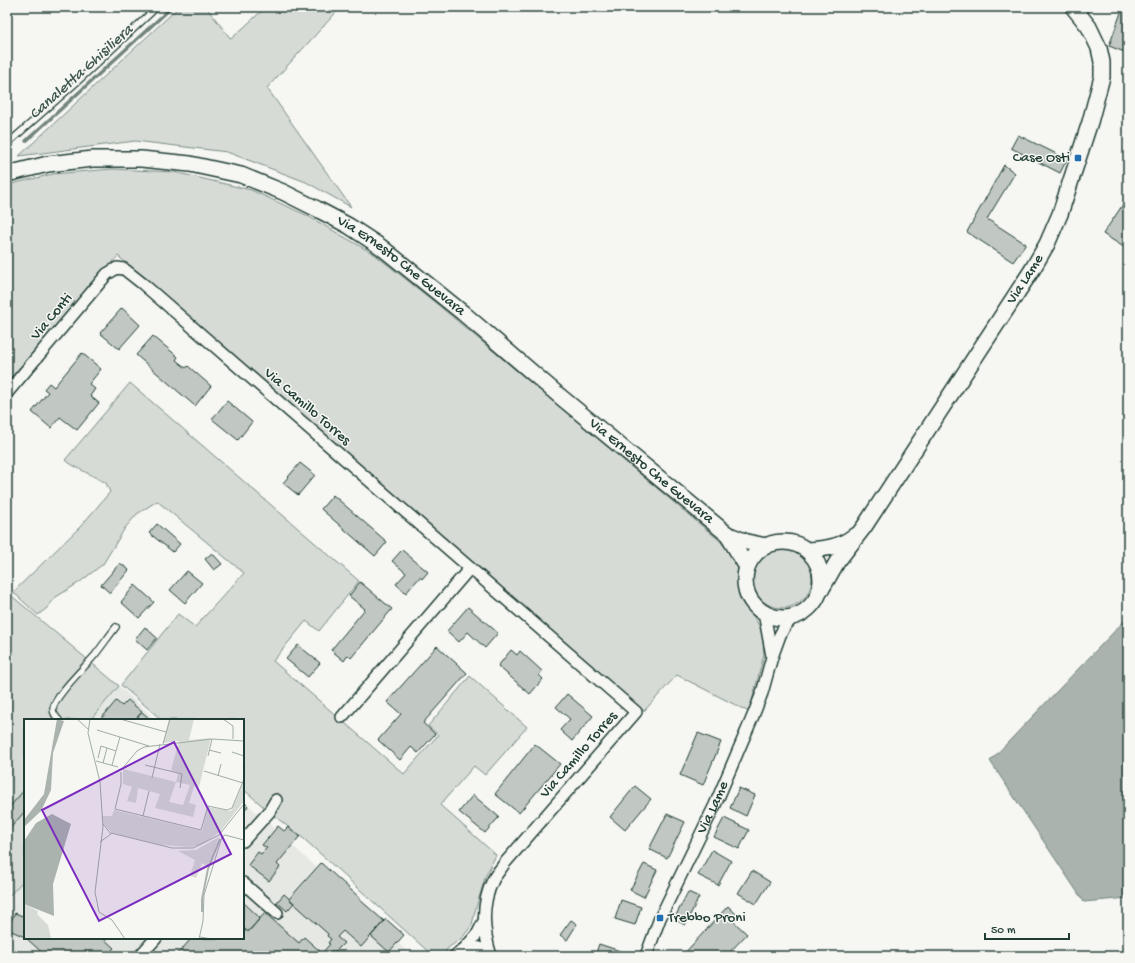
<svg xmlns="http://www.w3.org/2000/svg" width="1135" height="963" viewBox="0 0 1135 963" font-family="'Gochi Hand',sans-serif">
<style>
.built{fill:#e6e8e4}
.green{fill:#d6dbd6;stroke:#7a8c85}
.water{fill:#aab3ae;stroke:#72847d}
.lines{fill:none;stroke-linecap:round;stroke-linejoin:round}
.stream{stroke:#72847d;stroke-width:3.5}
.building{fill:#c1c8c3;stroke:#1f3d34}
.lane-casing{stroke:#1f3d34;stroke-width:8}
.street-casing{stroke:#1f3d34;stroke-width:14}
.secondary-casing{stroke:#1f3d34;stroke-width:18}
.lane{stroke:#f6f6f2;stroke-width:5.5}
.street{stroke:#f6f6f2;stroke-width:11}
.secondary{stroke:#f6f6f2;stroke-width:15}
.poi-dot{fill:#1f6fb2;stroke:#f6f6f2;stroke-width:1.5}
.labels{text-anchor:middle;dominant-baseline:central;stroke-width:3;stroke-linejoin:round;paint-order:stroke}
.poi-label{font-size:15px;fill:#1f3d34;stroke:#f6f6f2;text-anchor:end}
.street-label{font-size:15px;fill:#1f3d34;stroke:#f6f6f2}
.water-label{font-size:16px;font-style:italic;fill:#425a52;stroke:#f6f6f2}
.inset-river{fill:none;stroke:#aab3ae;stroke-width:2}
.inset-road{fill:none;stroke:#a0aca6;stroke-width:1}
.view{fill:#7b2cbf;fill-opacity:0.15;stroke:#7b2cbf;stroke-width:2}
.inset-edge{fill:none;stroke:#1f3d34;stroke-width:2}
</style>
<rect width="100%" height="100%" fill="#f6f6f2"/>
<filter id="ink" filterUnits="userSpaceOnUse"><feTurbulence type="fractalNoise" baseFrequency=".025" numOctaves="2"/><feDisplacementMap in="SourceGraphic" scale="8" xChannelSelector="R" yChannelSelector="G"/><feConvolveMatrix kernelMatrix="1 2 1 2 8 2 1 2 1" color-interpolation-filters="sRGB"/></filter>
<g filter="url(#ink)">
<!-- built -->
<path class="built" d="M119,686L156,720H90Z
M243,800L412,956H7V898L22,882H25V938H243Z"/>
<!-- green -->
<path class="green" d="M179,7H206L231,39L266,7H341L267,88L351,207L306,182L227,152L135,141L19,156Z
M112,169L174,172L251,190L306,215L374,254L437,304L720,541L735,559L740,572L738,585L741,601L754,617L762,631L764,655L749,712L677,675L644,711L118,256L7,382V185L53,174Z
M130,383L359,581L319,631L306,621L273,661L404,774L438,735L428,726L470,676L527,727L485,775L474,766L440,805L496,855L486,875L475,911L472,925L462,938L448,948L443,956H433L304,839L273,815L243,789V720H162L121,685L178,614L195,627L244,573L157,501L137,514L125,528L103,564L80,582L56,597L47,608L38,615L13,592L80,527L110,492L106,483L74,466L65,460Z
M752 578a30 30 0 1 1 60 0a30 30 0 1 1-60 0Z
M7,592L119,686L90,720H25V882H22L7,898Z"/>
<!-- water -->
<path class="water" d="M1128,617V898L1084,902L990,761Z"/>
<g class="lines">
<!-- stream -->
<path class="stream" d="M26,141L172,7"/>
</g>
<!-- building -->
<path class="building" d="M1123,7H1128V50L1127,53L1109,46Z
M1128,86V101L1123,98Z
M1018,135L1067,159L1060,173L1011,148Z
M1004,165L1015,173L987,219L1026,244L1013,262L967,232Z
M1128,197V247L1127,249L1103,234Z
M122,308L140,325L119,349L100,333Z
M153,336L178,357L176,360L186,368L188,366L211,386L195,406L136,355Z
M82,353L101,369L89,384L95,389L90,396L99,403L77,430L60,417L51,428L32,412L48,392L44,389L49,383L54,387Z
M227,401L252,422L238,440L212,419Z
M300,463L315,475L298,495L283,483Z
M333,495L387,542L375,556L321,509Z
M157,524L180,544L173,552L149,533Z
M402,550L428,572L422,579L420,577L406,593L396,584L406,573L392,561Z
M212,553L222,564L214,570L205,559Z
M120,563L129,570L110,593L101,585Z
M187,571L202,583L185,603L170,590Z
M360,582L392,609L351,658L348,655L344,661L331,650L365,609L349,596Z
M135,585L154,602L139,618L121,602Z
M468,607L498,633L485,648L468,632L459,642L447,631Z
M145,627L157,638L147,650L135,639Z
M298,645L320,663L308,677L286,659Z
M437,646L467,673L423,723L435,734L418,753L411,747L400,760L378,740L401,714L387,702Z
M511,650L517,655L520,651L542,671L539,675L543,679L530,694L498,666Z
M567,694L593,716L572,741L560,730L570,719L556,707Z
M128,700L142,712L135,720H100L116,701L122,706Z
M142,712L151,720H135Z
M698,733L721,742L703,785L680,775Z
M535,744L560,764L519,813L495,794Z
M635,786L651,799L625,830L610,817Z
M739,788L755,795L746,816L730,808Z
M25,789V811L7,832V810Z
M473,795L499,817L485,833L459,812Z
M243,801L248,806L243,812Z
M667,814L685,822L667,858L649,849Z
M724,818L749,830L739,849L714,837Z
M278,826L284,831L288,827L300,836L277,864L280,867L269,881L248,865L258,852L261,854L267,848L262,845Z
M712,850L731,861L718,885L698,875Z
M321,863L360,898L359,899L384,921L361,947L343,931L337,937L344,943L336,951L335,950L334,952L332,950L327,956H176L190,940L188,938H243V934L246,930L248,932L265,913L299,943L304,937L322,953L330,944L328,943L331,939L327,936L328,934L289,899Z
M644,864L657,870L644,897L630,890Z
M752,871L770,882L756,904L738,893Z
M688,892L699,897L685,925L674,919Z
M284,894L294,903L287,911L277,902Z
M621,900L641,907L635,925L615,919Z
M243,902L260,918L248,932L243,927Z
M728,906L738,916L733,921L747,934L726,956H682Z
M15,913L25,917V937L7,929Z
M386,919L404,935L389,952L371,936Z
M571,920L577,924L567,940L560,935Z
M26,938H103L114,948L109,953L110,955L109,956H46Z
M599,944L620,951L619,956H595Z"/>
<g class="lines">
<!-- lane casing -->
<g class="lane-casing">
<path id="lane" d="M7,144L76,83L157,7
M59,720C56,717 53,713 53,709C54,696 86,666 95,655C102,646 109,636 116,627"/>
</g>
<!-- street casing -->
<g class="street-casing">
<g id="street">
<path d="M7,393L107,274L117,268L124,269L143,284L636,712L504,864C501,869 496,874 493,880C481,904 483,931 491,956"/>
<path d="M764,613L772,656"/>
<path d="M342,717L470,568"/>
<path d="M243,841L269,812L276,800"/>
<path d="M243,883L277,913"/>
<path d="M465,948L478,933L484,921"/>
<path d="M140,956L156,938"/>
<path d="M455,956C466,944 480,944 491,956"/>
<path id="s1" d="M646,956L660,918L715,805L753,716L762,693L772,657L780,635L785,626L793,617"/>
</g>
</g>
<!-- secondary casing -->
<g class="secondary-casing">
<g id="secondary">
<path id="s2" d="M7,174L48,164L93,159H141L190,164L241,175L283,192L317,209L349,226L381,247L463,313L562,398L727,534L747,567"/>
<path d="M727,534L747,542L766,546"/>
<circle cx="783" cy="580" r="38"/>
<path d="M808,550C824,549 841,547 854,536"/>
<path id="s3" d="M821,590L837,562L864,527L1032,270L1047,244L1060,214L1090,122L1102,77V62L1099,48L1089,27L1073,7"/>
</g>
</g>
<!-- lane -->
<use href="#lane" class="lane"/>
<!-- street -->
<use href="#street" class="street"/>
<!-- secondary -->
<use href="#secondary" class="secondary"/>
</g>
</g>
<!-- markers -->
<g class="poi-dot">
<rect x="1074" y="154" width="8" height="8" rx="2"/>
<rect x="656" y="914" width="8" height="8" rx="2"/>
</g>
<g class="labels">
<!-- poi labels -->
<g class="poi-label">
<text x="1070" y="158">Case Osti</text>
<text x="668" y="918" text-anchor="start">Trebbo Proni</text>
</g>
<!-- street labels -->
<g class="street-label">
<text stroke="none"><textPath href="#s2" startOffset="422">Via Ernesto Che Guevara</textPath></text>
<text stroke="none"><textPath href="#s3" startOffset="372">Via Lame</textPath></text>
<text transform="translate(52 317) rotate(-50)">Via Conti</text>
<text transform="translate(307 407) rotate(41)">Via Camillo Torres</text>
<text stroke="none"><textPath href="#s2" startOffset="746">Via Ernesto Che Guevara</textPath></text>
<text transform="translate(579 755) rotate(-49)">Via Camillo Torres</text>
<text stroke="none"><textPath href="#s1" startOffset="163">Via Lame</textPath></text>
</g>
<!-- water labels -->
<g class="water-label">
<text transform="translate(82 73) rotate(-42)">Canaletta Ghisiliera</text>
</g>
</g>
<!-- overview -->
<g transform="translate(24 719)">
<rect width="220" height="220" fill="#f6f6f2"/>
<path d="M145,0H170L165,21L187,19L175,68L170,67L165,84L172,86L169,98L131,89L136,75L114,69L112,84L103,82L108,68L99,65V50L152,63L154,55L147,51L155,22L139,24ZM152,63L166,66L159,86L145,83ZM220,62V82L196,113L177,126L166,128L138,126L88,114L79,104L78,97H88L90,91L178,112L184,88L207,92ZM195,118L185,148L178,144L172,159L166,157L171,141L154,132L172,131ZM0,185L14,192L13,195L24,206L27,220H0Z" fill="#d6dbd6" fill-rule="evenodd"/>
<path d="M33,0L40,2L29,34L27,71L17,92L0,108V101L20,75ZM28,95L47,105L29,165L30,197L0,185V122L12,104Z" fill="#aab3ae"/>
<path class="inset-river" d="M178,193V180L184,150L196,120"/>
<path class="inset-road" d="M53,0L64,10M66,0L64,14L76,63L79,108L71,173L75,193L88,201L101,220M96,0L142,13M199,0L209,7V20M73,11L125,27M139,25L146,0M185,31L197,34M208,33L220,37M184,37L188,20M74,39L77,27L92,32M72,42L94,48M79,44L83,29M88,46L96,18M121,46L158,55L156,69M98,50L113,32L120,28L188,20L220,22M180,52L219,64M97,53V65L91,90L177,111L184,87L203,91L208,89L220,60M194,57L197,45M128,59L136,25M119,97L125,72M87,114L148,129H169L195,116L220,85M76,123L87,115L79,105M176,218L188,220M175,220L179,202L180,176L198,118L201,116L220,121"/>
<path class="view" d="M150,23L207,135L75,202L18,91Z"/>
<rect width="220" height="220" class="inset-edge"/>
</g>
<!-- margin -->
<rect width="1135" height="963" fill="none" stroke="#f6f6f2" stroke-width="24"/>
<rect x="12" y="12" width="1111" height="939" fill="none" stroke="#1f3d34" stroke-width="1.5" filter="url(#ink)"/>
<!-- scale -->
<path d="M985 933v6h84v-6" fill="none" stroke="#1f3d34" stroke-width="2"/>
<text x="991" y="933" font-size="12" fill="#1f3d34" stroke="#f6f6f2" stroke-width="3" paint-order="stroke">50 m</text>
</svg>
